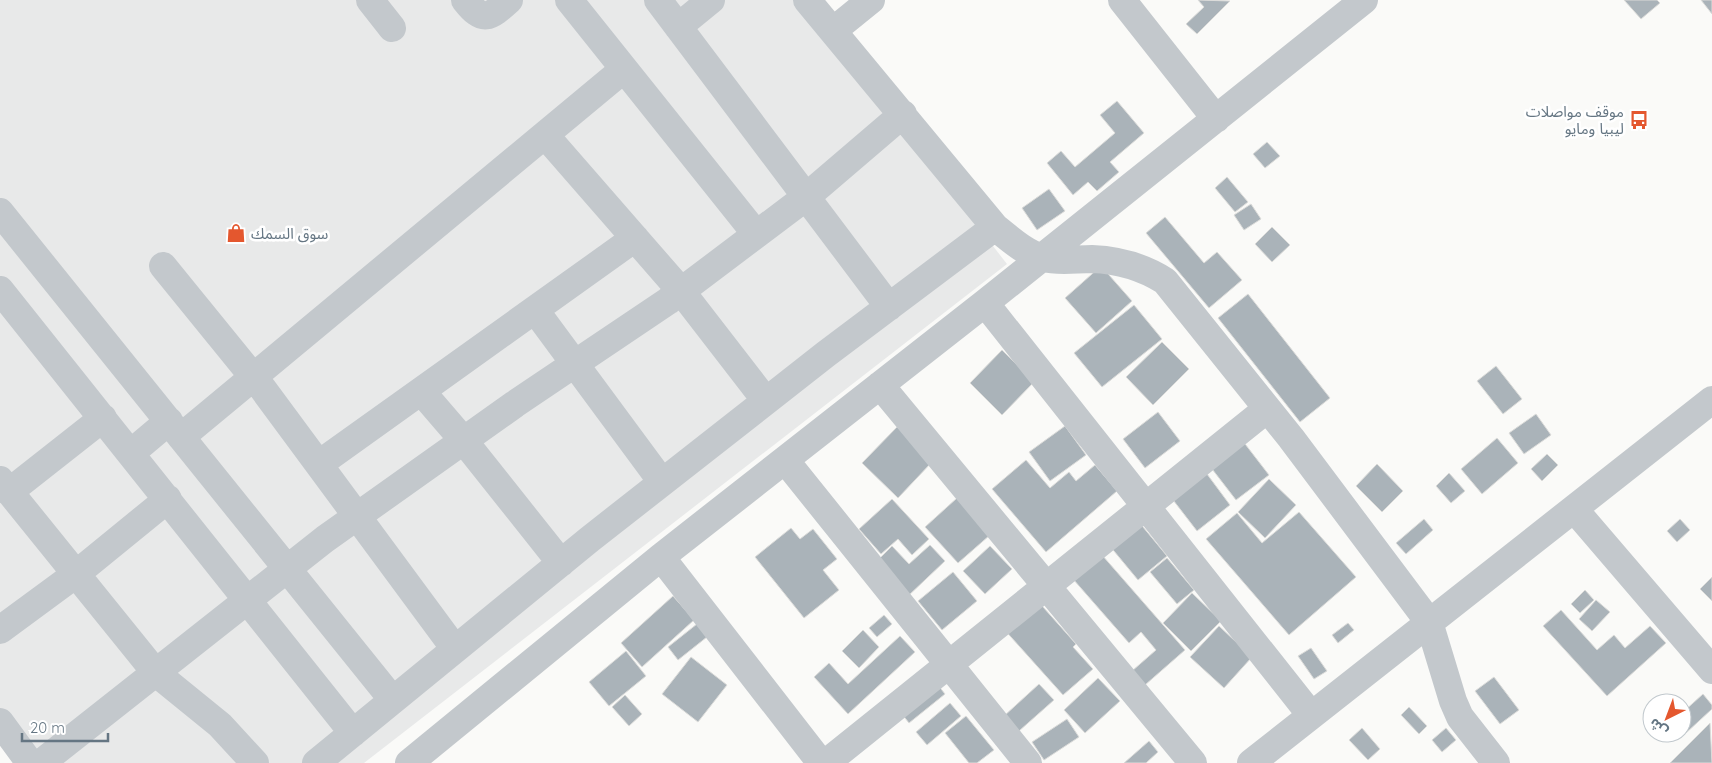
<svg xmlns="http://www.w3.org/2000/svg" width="1712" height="763" viewBox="0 0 1712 763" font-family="Quicksand,'Noto Sans Arabic',sans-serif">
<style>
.built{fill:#e8e9e9}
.building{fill:#aab3b9;stroke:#dcdcda}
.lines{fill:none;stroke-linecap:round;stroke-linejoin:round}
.minor{stroke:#c3c8cc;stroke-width:28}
.labels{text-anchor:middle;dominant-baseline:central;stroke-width:5;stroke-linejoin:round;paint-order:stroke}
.poi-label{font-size:15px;fill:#657683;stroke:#fff;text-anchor:end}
</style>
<rect width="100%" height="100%" fill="#fafaf8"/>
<!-- built -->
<path class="built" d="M0,0H801L1007,264L364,763H35L0,717Z"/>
<!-- building -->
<path class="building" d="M1198,0L1230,1L1197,34L1186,24L1204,7Z
M1624,0H1657L1660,3L1641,19Z
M1701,0H1712V14Z
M1117,101L1144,133L1110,162L1119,172L1097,191L1088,182L1073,195L1047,163L1061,151L1075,167L1115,133L1100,115Z
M1267,142L1280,156L1265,168L1253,154Z
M1227,177L1248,202L1235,212L1215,188Z
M1049,189L1065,211L1037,230L1022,208Z
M1251,204L1261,219L1244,230L1234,215Z
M1165,217L1204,263L1217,252L1242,280L1209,308L1146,233Z
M1272,227L1290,245L1272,262L1255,244Z
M1101,266L1132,301L1096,333L1065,298Z
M1248,294L1330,398L1300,422L1218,318Z
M1134,305L1162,339L1102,387L1074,353Z
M1162,342L1189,369L1153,405L1126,377Z
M1002,350L1034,382L1002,415L970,383Z
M1496,366L1522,399L1503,414L1477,381Z
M1158,412L1180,441L1145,468L1123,439Z
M1536,414L1551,435L1524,454L1509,433Z
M1065,426L1086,455L1050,481L1029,452Z
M897,427L932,462L898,498L862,463Z
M1497,438L1518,463L1482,494L1461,469Z
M1242,440L1269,475L1236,500L1209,465Z
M1547,454L1558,465L1542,481L1531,469Z
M1026,460L1050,488L1069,472L1076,481L1095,465L1117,491L1046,552L992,489Z
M1377,464L1403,491L1382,512L1356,486Z
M1204,470L1230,505L1197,531L1170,496Z
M1449,473L1465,491L1451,503L1436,486Z
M1269,479L1296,505L1265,538L1238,512Z
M957,498L990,535L958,563L925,527Z
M892,499L929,539L912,555L898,539L881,554L859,529Z
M1299,512L1356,577L1289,635L1206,539L1237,513L1262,543Z
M1424,519L1433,530L1406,554L1396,543Z
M1680,519L1690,530L1677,542L1667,531Z
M1138,521L1167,556L1138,580L1109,545Z
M791,528L800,539L813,529L837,559L823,570L839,590L804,618L755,557Z
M930,545L945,561L907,597L874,564L892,546L909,564Z
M990,546L1012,569L985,594L963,571Z
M1102,555L1185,650L1145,685L1132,671L1156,650L1141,632L1129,643L1073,579Z
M1167,558L1194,590L1177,604L1150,572Z
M953,572L977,601L942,630L918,601Z
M1712,577V601L1700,589Z
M1585,590L1594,600L1580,613L1571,604Z
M1192,593L1221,621L1191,651L1163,623Z
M673,596L694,620L642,667L621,643Z
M1035,598L1076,644L1073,647L1093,669L1063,695L1002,627Z
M1596,600L1610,612L1592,631L1579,619Z
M1561,610L1597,650L1614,635L1625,648L1650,626L1666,643L1607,696L1543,626Z
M884,615L892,624L877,637L869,628Z
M707,616L717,629L678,660L668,647Z
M1348,623L1354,630L1338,643L1332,635Z
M1219,626L1252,657L1224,688L1190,657Z
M863,630L879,647L859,668L842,651Z
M900,636L915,652L848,714L814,677L829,663L848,684Z
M1311,648L1327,671L1314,679L1298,656Z
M626,651L646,676L609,706L589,682Z
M691,657L727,685L698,722L662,694Z
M1494,677L1519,710L1500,724L1475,691Z
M1098,678L1120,701L1085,733L1064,710Z
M934,680L945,694L909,723L898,709Z
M1039,684L1054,700L1019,731L1004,716Z
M1703,694L1712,705V709L1686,733L1682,728V713Z
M625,695L642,714L629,726L612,707Z
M950,703L961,716L927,745L916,732Z
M1409,707L1427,726L1419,734L1401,715Z
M966,716L994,750L977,763H969L945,733Z
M1067,719L1079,737L1044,760L1032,742Z
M1710,723L1712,763H1670Z
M1362,728L1380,749L1368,760L1349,740Z
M1446,728L1456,740L1442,752L1432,740Z
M1149,741L1158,752L1146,763H1124Z"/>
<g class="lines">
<!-- minor -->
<path class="minor" d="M370,0L392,28
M465,0C483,23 489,18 509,0
M569,0L756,234
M658,0L889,307
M807,0L995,227C1009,238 1025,253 1043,258C1059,262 1076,259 1092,259C1118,260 1143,267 1165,281L1291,438L1429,622L1453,701L1460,717L1496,763
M1122,0L1216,119
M678,27L711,0
M834,30L871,0
M545,135L681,291L766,401
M0,212L392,699
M163,266L263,389L455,649
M0,290L353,733
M985,303L1311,715
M535,310L662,482
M880,385L1193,763
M421,391L464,441L561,563
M181,437L624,69
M131,453L169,421
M785,460L1028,763
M319,464L635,238
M0,480L156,673L220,725L255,763
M9,492L103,418
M1574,509L1712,670
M661,557L821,763
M0,630L76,574L168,499
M0,722L30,763
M41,763L325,539L515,404L668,301L806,197L903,114
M316,763L590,539L826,354L995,227
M409,763L661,557L985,303L1364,0
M826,763L1267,409
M1251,763L1712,400"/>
</g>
<!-- icons -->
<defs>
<g id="bus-bare" transform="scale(1.5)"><path d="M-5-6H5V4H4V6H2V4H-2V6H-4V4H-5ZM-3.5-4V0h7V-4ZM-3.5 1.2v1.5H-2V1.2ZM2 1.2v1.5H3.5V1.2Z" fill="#e4572e" stroke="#fff" stroke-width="2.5" paint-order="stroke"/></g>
<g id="shop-bare" transform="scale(1.5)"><path d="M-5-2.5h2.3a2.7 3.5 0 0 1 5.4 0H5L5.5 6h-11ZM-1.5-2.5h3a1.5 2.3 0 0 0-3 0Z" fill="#e4572e" stroke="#fff" stroke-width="2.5" paint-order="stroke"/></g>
</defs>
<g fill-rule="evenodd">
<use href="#bus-bare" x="1639" y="120"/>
<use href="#shop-bare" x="236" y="233"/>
</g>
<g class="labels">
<!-- poi labels -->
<g class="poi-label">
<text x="1624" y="111">موقف مواصلات<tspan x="1624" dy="17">ليبيا ومايو</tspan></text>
<text x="251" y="233" text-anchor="start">سوق السمك</text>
</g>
</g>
<!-- north arrow -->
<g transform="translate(1667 718) rotate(222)"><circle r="24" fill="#ffffff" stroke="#c1c8cd"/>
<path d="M0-4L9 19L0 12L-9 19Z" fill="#e4572e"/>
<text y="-8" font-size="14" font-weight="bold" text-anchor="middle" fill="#657683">ش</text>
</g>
<!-- scale -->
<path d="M22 733v8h86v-8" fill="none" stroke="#657683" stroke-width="2.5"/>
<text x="30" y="733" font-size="15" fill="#657683" stroke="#ffffff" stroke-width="4" paint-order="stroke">20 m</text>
</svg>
